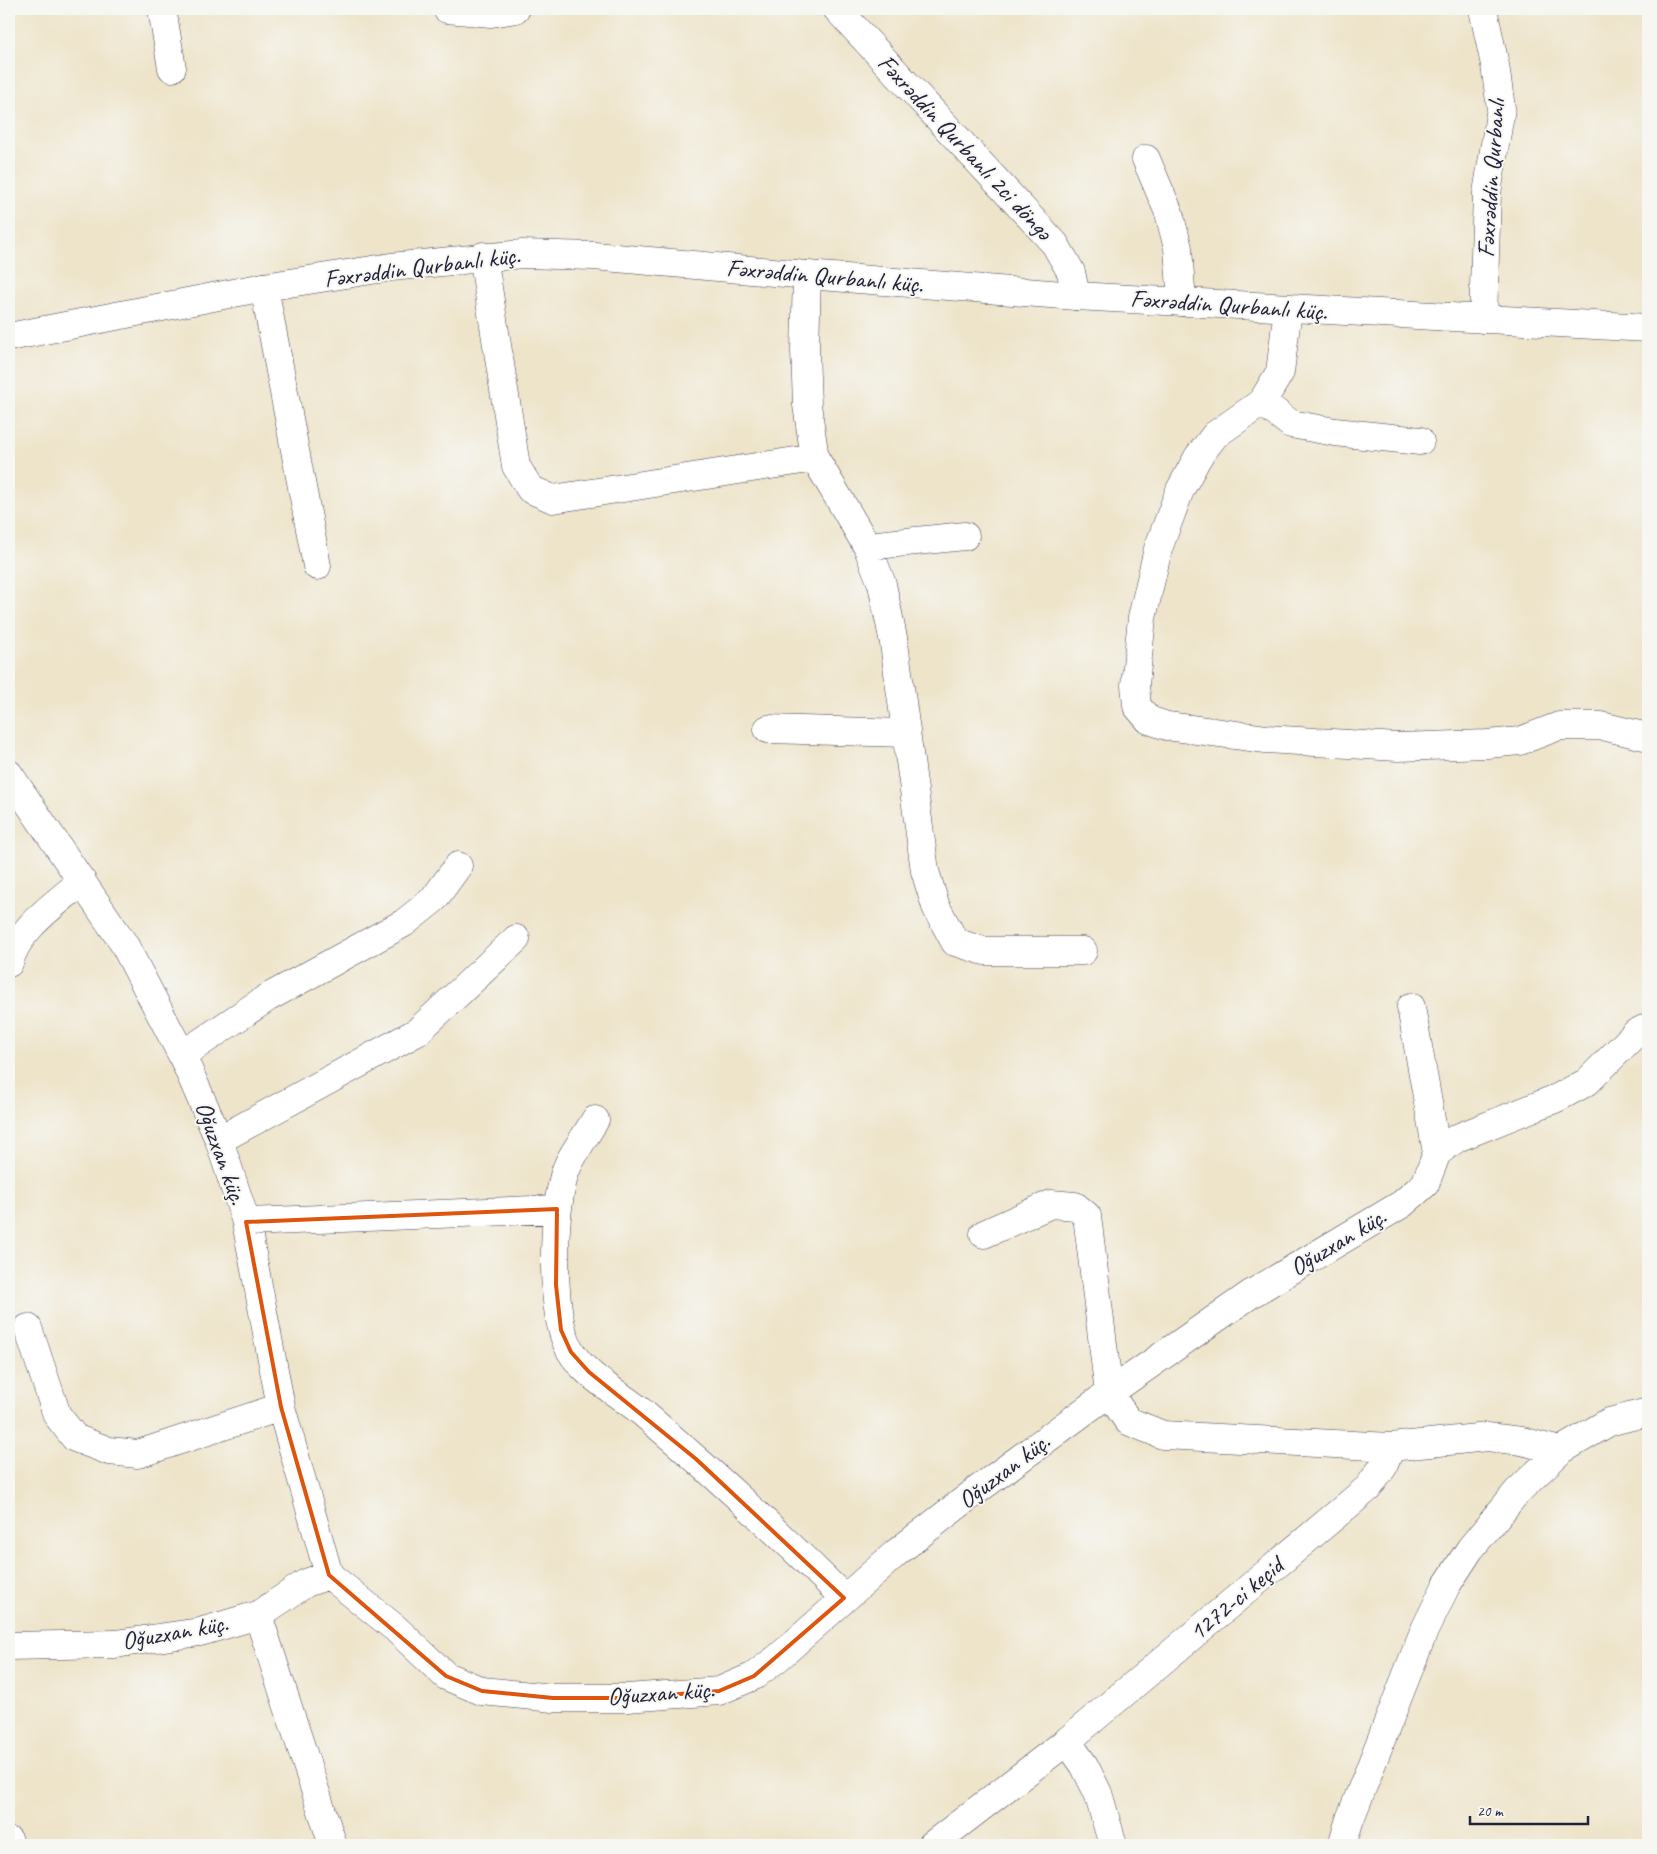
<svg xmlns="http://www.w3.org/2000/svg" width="1657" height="1854" viewBox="0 0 1657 1854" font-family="Caveat,sans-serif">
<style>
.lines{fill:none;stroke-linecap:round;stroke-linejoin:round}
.minor-casing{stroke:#413f50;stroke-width:29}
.tertiary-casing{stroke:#413f50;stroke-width:29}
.minor{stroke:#fff;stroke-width:28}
.tertiary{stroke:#fff;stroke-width:28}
.marked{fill:none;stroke:#de560e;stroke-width:4;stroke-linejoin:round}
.labels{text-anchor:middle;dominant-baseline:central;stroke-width:4;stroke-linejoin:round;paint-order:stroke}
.street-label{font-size:25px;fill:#22223b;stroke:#f6f6f2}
</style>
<rect width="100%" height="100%" fill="#f6f6f2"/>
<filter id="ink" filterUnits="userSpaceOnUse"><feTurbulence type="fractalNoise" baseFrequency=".02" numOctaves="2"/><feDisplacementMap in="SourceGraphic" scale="10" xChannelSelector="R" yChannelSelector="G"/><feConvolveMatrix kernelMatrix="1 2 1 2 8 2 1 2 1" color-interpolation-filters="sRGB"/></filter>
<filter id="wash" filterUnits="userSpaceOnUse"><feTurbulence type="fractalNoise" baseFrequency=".0096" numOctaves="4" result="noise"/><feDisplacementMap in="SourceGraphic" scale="20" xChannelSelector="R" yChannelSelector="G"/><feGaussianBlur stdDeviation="1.12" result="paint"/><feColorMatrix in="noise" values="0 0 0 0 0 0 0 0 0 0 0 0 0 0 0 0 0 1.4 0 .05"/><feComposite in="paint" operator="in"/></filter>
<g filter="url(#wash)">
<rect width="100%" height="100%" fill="#eee4ca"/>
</g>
<g filter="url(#ink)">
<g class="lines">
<!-- minor casing -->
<g class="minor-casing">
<path id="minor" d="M162,9L172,68
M447,9L491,13L516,9
M837,9L1055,244L1071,272L1076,296
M1146,159L1169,213L1178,248L1182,302
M483,256L516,466L530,489L553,499L815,458
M807,275L805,350L807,405L815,458L867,546L882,584L894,643L925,871L936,907L955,942L984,951H1083
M264,287L317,566
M1288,309L1280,372L1262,402L1215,435L1198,457L1180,490L1158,549L1142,618L1135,685L1137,706L1149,720L1167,726L1266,739L1398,747L1487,744L1520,741L1559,726H1602L1648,737
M1483,319L1487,193L1501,108L1495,65L1483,9
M1262,402L1291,424L1335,432L1420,441
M867,546L965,536
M768,729L905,733
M9,774L124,944L182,1055L219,1140L246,1222L281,1407L329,1575L395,1628L446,1676L482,1691L553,1698H627L719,1691L754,1676L779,1657L896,1553L976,1491L1109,1393L1251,1294L1402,1204L1425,1184L1437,1153L1457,1138L1557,1098L1587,1082L1636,1033L1648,1027
M9,963C18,928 56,904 82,881
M1411,1007L1437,1153
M182,1055L267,998L404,923L434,899L458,866
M595,1120C586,1136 568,1159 564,1176C553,1218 549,1312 570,1350C586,1378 621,1394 644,1414C713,1473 780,1534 844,1598
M219,1140L417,1032L516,939
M246,1222L557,1209
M984,1234L1051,1204L1075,1206L1087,1216L1109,1393L1128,1421L1163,1435L1391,1447
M28,1328L57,1415L75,1438L109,1451L138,1454L281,1407
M258,1615L333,1845
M9,1646L115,1644L200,1632L258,1615L306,1583L329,1575
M1067,1741L1084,1765L1098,1793L1113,1845
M9,1841L10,1845
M932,1845L1067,1741L1368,1488L1383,1467L1391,1447L1487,1437L1522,1441L1560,1451
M1342,1845L1350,1819L1424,1631L1446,1586L1470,1549L1517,1492L1560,1451L1609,1422L1648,1412"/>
</g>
<!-- tertiary casing -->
<g class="tertiary-casing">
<path id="tertiary" d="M9,337L264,287L391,267L522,254L594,256L807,275L1076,296L1648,328"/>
</g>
<!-- minor -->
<use href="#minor" class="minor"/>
<!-- tertiary -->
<use href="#tertiary" class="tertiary"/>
</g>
</g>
<!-- marked area -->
<path class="marked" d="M557,1209L556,1285L561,1330L571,1352L589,1372L696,1459L844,1598L754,1676L719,1691L627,1698H553L482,1691L446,1676L329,1575L281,1407L246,1222Z"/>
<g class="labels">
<!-- street labels -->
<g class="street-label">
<text transform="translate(965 147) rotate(47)">Fəxrəddin Qurbanlı 2ci döngə</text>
<text transform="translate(1491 178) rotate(-86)">Fəxrəddin Qurbanlı</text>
<text transform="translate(422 267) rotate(-7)">Fəxrəddin Qurbanlı küç.</text>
<text transform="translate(825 276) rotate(5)">Fəxrəddin Qurbanlı küç.</text>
<text transform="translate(1229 305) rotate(4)">Fəxrəddin Qurbanlı küç.</text>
<text transform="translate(221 1153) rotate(70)">Oğuzxan küç.</text>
<text transform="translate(1338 1242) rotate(-31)">Oğuzxan küç.</text>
<text transform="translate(1004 1471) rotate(-37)">Oğuzxan küç.</text>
<text transform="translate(1236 1599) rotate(-40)">1272-ci keçid</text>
<text transform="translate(175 1632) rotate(-10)">Oğuzxan küç.</text>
<text transform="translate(661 1693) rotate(-4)">Oğuzxan küç.</text>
</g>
</g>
<!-- margin -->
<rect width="1657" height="1854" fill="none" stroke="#f6f6f2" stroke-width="30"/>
<!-- scale -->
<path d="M1470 1816v8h118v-8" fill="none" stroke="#22223b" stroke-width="2.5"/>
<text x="1477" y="1816" font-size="15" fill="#22223b" stroke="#f6f6f2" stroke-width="4" paint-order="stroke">20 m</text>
</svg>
